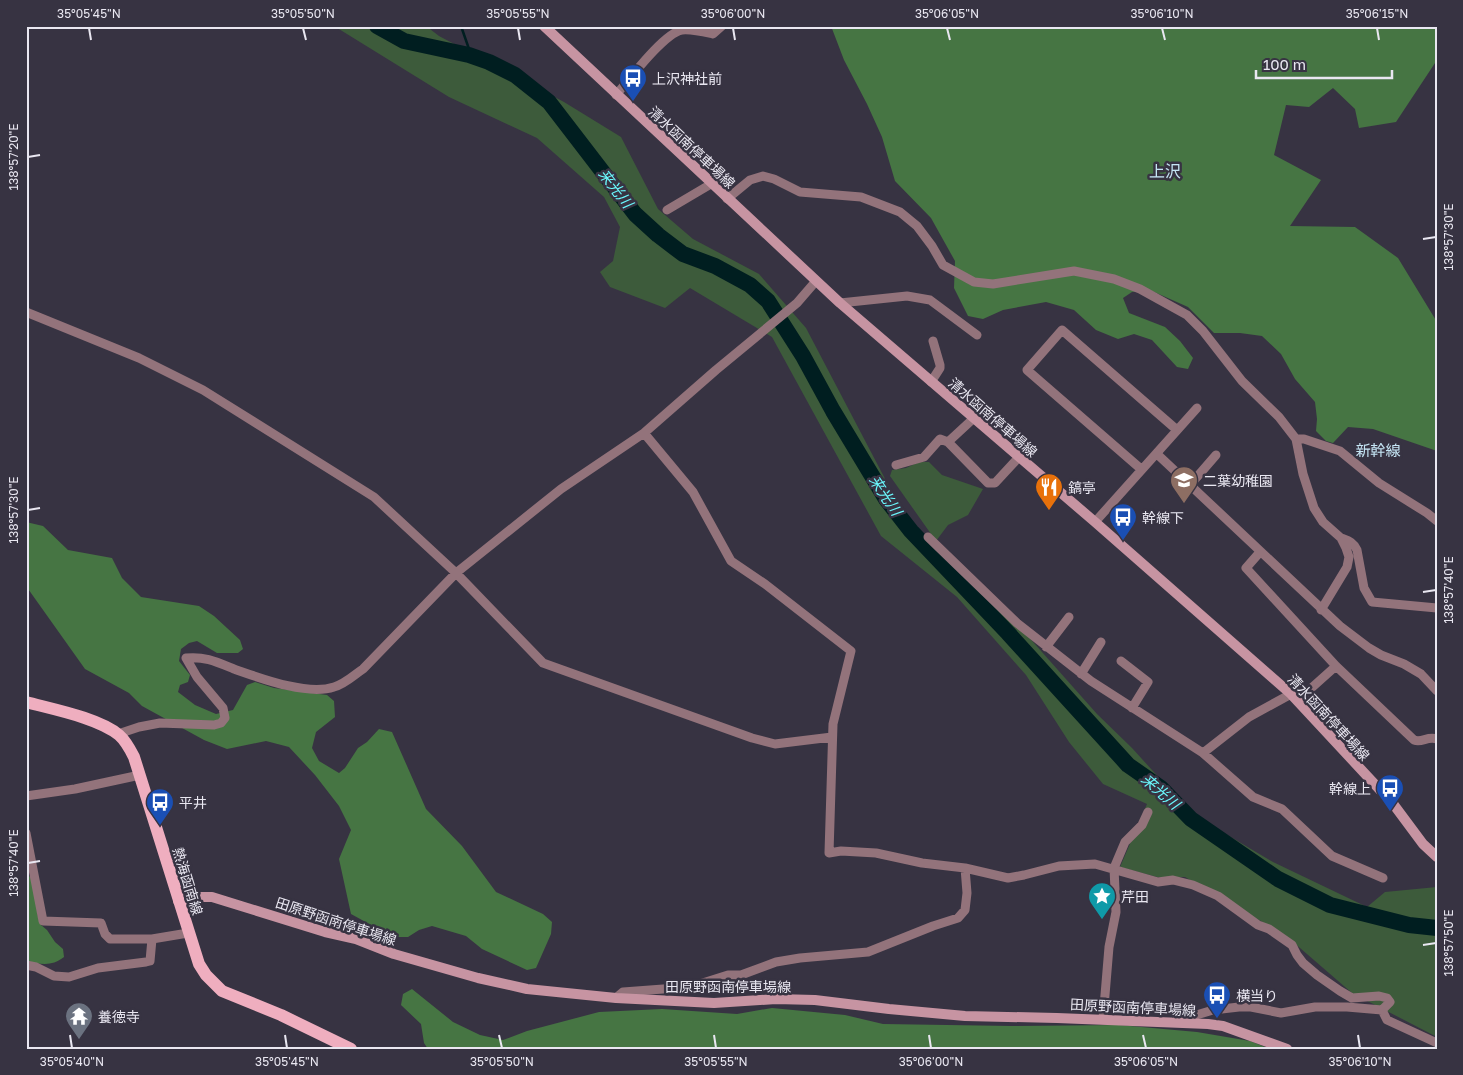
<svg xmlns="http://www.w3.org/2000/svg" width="1463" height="1075" viewBox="0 0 1463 1075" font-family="'Golos Text','Noto Sans JP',sans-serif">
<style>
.green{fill:#3d5b3b}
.forest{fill:#467543}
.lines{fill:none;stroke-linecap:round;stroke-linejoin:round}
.stream{stroke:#001e20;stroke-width:2.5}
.river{stroke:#001e20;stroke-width:16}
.minor{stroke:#93737b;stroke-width:9}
.secondary{stroke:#c794a2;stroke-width:10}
.primary{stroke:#efaebf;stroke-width:12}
.ticks{fill:none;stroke:#e9e7f1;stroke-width:2}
.labels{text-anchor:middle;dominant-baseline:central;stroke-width:5;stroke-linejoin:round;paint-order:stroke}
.poi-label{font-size:14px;fill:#e9e7f1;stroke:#373342;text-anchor:start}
.street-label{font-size:14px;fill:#e9e7f1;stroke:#373342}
.water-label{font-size:15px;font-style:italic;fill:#6bfaff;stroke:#373342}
.neighbourhood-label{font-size:15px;fill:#c5e5f4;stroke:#373342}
.quarter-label{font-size:16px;fill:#c5e5f4;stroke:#373342}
.neatline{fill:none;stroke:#e9e7f1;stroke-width:2}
.ticks-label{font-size:12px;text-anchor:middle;fill:#e9e7f1}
</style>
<rect width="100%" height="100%" fill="#373342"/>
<!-- green -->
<path class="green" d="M334,26H426L439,36L564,102L621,137L658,209L693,239L759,274L806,328L904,515L953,566L1011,617L1097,714L1132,748L1192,814L1273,862L1367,907L1385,892L1437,887V1037L1352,993L1285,935L1185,877H1157L1120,867L1147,804L1103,784L1069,742L1026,675L957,597L881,536L772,337L690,288L665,308L610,287L600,272L613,261L620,227L604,197L537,138L449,97Z
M919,462H929L942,475L983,489L968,515L948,525L936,541L890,476L892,470L906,468Z"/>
<!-- forest -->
<path class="forest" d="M831,26H1437V63H1435L1396,122L1359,128L1355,109L1333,88L1309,107L1286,105L1274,155L1321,180L1290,226L1355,227L1398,258L1437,322V451L1373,429L1348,427L1333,443L1326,441L1316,431L1317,419L1315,402L1295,379L1281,354L1262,336L1240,333H1214L1188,307L1152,291L1145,290L1132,292L1123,298L1129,313L1165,327L1180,341L1193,358L1188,369L1177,367L1152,340L1134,334L1118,339L1096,330L1074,310L1046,302L1003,310L983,319L968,316L954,288L955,261L931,218L895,181L882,137L867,104L844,60Z
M26,522L43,526L68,550L112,558L122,578L141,597L199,606L214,616L240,640L243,649L238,653H217L197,641L189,643L181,649L179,661L190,675L188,682L180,685L178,692L195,705L216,714L233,710L247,685L255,682L274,688L327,695L334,701L335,717L316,732L312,748L319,761L339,773L345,768L358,748L367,742L379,729L392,732L426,809L462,846L496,892L543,914L552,922L551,934L536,968L527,970L482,949L466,936L432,926L419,930L408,937H393L351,914L339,859L351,830L339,806L315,775L289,747L266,741L227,749L204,740L142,706L129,693L85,669L26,586Z
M26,848L29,876L33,880L38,917L41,925L47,930L55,942L63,949L64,957C51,967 41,964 26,961Z
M412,989L453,1022L480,1035L503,1040L527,1031L599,1012L662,1009L737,1014L772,1008L845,1015L883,1024L1012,1026L1119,1025L1197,1032L1250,1041L1270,1049H428L424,1043L421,1024L401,1005L403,994Z"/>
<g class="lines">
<!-- stream -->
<path class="stream" d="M461,26L469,49V55"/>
<!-- river -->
<path class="river" d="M377,26L404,41L469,55L489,62L515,75L549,102L635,214L658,235L683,254L715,266L750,285L768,301L803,356L833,411L886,499L911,531L1008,633L1128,765L1161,788L1191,819L1278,879L1330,905L1409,925L1437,928"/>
<!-- minor -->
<path class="minor" d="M616,95C629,80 664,33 682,30C692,29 704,32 713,34L722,26
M727,199L750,180L763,176L774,179L800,192L861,197L900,212L917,226L932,246L943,265L974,282L993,284L1074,271L1114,279L1140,289L1187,315L1203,331L1242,381L1279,417L1296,439L1303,474L1314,508L1323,522L1341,538L1346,548L1349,557L1347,567L1321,610
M667,210L711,184
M840,303L907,296L930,300L977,335
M26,312L139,358L203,390L374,497L456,573L543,663L752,738L775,744L832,737
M931,382L940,368V365L933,341
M974,418L948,442L988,483H995L1019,457
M644,433L693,492L731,561L765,584L851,651L833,724L829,853L841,851L876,853L922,863L965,868L1008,878L1024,875L1059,866L1095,864L1158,882L1173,880L1193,885L1218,896L1258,925L1269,929L1292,945L1297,955L1303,963L1317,975L1340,991L1352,998L1379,996L1387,998L1390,1002L1382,1010L1347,1007H1315L1281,1013L1251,1007H1239L1213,1010L1173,1022
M1296,439H1304L1340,451L1379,483L1427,513L1437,521
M1157,454L1340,626L1369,648L1381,655L1404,664L1421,674L1437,691
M896,465L924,457L940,439L948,442
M1141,469L1027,370L1062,330L1177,430
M1190,485L1216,455
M1095,522L1197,408
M928,537L1017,623L1091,681L1203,753L1253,797L1282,809L1332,856L1383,878
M1341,538C1349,541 1353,542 1357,550L1364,588L1372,602L1437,608
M1260,552L1246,568L1336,666L1414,740C1422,743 1427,736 1437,739
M1046,647L1069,617
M1121,661L1148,682L1132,708
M1081,674L1101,642
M1298,700L1336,666
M118,734L139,727L160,723L214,725L221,723L225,718L223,708L197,677L186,658C205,656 217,662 234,669C260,678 307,696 334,687C345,684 354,675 363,669L456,573L561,489L644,433L716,370L797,303L816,281
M1203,753L1249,717L1291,694
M26,796L75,789L140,775
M26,833L43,921L101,923L105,934L110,939H152L188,933
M26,965L36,967L54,976L69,977L98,968L146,962L150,961L152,939
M616,998L623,992L690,987L728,975H741L776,962L800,958L868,952L933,926L958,918L965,910L967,893L965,868
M1382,1010L1387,1020L1437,1043
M1103,1019L1109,947L1116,912L1114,868L1125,842L1142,825L1148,812"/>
<!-- secondary -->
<path class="secondary" d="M544,26L840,303L1095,522L1291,694L1394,805L1423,844L1437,857
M178,901L200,897H212L325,932L356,939L394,954L478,978L527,989L616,998L714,1003L776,999L815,1000L889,1009L965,1016L1057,1018L1208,1024L1223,1026L1287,1049"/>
<!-- primary -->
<path class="primary" d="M26,702C52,709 99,718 119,735C126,741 130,749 134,757L199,964L206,975L222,991L281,1015L351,1049"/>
</g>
<!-- ticks -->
<path class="ticks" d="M89,28L91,40M303,28L306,40M518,28L520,40M733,28L735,40M947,28L950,40M1162,28L1165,40M1377,28L1379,40M28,157L40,155M1423,239L1436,237M28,510L40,508M1423,592L1436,590M28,863L40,861M1423,945L1436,943M70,1035L72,1048M285,1035L287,1048M499,1035L502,1048M714,1035L716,1048M929,1035L931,1048M1143,1035L1146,1048M1358,1035L1360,1048"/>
<!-- icons -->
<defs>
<g id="bus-pin" transform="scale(1.4375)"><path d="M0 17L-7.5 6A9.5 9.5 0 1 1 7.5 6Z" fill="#1a4fb4" stroke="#373342"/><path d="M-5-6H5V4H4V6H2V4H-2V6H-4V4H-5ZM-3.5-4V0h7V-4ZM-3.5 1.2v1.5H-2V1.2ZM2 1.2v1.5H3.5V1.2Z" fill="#fff"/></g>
<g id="school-pin" transform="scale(1.4375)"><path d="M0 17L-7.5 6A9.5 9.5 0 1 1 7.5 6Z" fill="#8d6e63" stroke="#373342"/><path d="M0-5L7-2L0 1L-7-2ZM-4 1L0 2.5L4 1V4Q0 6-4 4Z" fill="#fff"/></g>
<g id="restaurant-pin" transform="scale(1.4375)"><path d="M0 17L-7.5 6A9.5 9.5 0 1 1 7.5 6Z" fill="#e8710a" stroke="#373342"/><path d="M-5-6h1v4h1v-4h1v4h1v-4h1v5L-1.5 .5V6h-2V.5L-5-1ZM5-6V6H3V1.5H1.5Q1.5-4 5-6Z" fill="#fff"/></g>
<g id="sight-pin" transform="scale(1.4375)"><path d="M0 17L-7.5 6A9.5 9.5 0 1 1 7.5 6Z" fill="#0f9aa8" stroke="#373342"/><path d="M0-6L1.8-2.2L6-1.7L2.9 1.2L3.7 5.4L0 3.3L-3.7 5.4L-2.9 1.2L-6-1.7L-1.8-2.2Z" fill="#fff"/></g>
<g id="temple-pin" transform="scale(1.4375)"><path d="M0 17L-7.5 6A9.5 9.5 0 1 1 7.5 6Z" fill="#6b7280" stroke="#373342"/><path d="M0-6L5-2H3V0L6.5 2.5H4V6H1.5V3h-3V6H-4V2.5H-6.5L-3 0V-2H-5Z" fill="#fff"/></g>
</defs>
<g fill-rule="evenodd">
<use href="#bus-pin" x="633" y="78"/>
<use href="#school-pin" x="1184" y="480"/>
<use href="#restaurant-pin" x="1049" y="487"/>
<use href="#bus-pin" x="1123" y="517"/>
<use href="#bus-pin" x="1390" y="788"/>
<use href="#bus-pin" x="160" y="802"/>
<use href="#sight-pin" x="1102" y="896"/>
<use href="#bus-pin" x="1217" y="995"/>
<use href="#temple-pin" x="79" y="1016"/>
</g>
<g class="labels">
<!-- poi labels -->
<g class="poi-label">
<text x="652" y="78">上沢神社前</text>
<text x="1203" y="480">二葉幼稚園</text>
<text x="1068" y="487">鎬亭</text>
<text x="1142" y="517">幹線下</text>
<text x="1371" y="788" text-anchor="end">幹線上</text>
<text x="179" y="802">平井</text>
<text x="1121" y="896">芹田</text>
<text x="1236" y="995">横当り</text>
<text x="98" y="1016">養徳寺</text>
</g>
<!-- street labels -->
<g class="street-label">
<text transform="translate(692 147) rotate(43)">清水函南停車場線</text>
<text transform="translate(993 417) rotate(41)">清水函南停車場線</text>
<text transform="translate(1329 717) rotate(47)">清水函南停車場線</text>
<text transform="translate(188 881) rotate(73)">熱海函南線</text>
<text transform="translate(336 921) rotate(18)">田原野函南停車場線</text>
<text x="728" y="986">田原野函南停車場線</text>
<text transform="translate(1133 1007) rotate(3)">田原野函南停車場線</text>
</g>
<!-- water labels -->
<g class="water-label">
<text transform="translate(616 188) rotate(52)">来光川</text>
<text transform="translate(886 495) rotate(56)">来光川</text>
<text transform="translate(1161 791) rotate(41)">来光川</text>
</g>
<!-- neighbourhood labels -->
<g class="neighbourhood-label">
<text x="1378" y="450">新幹線</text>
</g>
<!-- quarter labels -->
<g class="quarter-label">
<text x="1165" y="171">上沢</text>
</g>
</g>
<!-- border -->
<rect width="1463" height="1075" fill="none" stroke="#373342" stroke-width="55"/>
<!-- scale -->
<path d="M1256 70v8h136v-8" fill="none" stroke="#e9e7f1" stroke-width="2.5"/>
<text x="1263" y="70" font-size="15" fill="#e9e7f1" stroke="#373342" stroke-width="4" paint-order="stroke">100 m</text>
<rect x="28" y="28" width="1408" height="1020" class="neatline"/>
<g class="ticks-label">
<text x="89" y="18">35°05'45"N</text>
<text x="303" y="18">35°05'50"N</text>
<text x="518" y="18">35°05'55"N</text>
<text x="733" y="18">35°06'00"N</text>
<text x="947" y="18">35°06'05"N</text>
<text x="1162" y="18">35°06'10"N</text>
<text x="1377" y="18">35°06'15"N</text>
<text transform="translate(14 157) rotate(-90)" y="4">138°57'20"E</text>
<text transform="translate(1449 237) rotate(-90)" y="4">138°57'30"E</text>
<text transform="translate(14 510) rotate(-90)" y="4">138°57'30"E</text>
<text transform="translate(1449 590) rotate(-90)" y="4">138°57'40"E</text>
<text transform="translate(14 863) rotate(-90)" y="4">138°57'40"E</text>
<text transform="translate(1449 943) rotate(-90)" y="4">138°57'50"E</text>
<text x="72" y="1066">35°05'40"N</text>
<text x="287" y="1066">35°05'45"N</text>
<text x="502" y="1066">35°05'50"N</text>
<text x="716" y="1066">35°05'55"N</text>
<text x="931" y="1066">35°06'00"N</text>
<text x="1146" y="1066">35°06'05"N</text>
<text x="1360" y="1066">35°06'10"N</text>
</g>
</svg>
